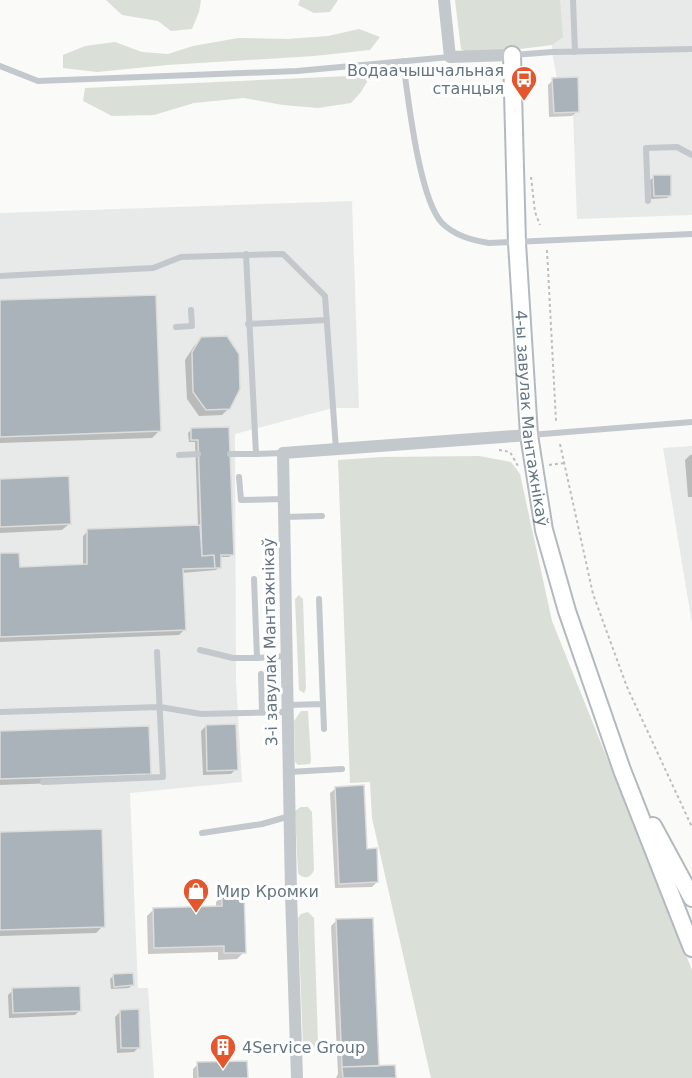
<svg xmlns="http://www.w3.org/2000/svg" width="692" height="1078" viewBox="0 0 692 1078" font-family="'DejaVu Sans',sans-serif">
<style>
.built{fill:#e8e9e9}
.green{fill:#dadfd7}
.shadow{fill:#0003}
.building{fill:#aab3b9;stroke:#dcdcda;stroke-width:1.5}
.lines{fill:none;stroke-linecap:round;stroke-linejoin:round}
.secondary-casing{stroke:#b3babf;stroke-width:20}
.path{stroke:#bbbfc2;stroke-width:2;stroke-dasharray:3 3;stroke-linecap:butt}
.lane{stroke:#c3c8cc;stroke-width:6}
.street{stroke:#c3c8cc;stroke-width:12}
.secondary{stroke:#fff;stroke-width:16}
.labels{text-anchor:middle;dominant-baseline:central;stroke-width:6;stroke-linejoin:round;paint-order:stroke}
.poi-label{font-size:16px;fill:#657683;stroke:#fff;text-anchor:start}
.street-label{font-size:16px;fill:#657683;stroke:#fff}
</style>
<rect width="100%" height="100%" fill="#fafaf8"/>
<!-- built -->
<path class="built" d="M550,0H692V215L577,219L573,112H578L557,78L552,52Z
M352,201L359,408H333L235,434L236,680L242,782L130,793L138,988H148L154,1078H0V213Z
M692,446V624L663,448Z"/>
<!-- green -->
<path class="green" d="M106,0H201L199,12L192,29L171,31L158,21L122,15Z
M300,0H338L330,12L314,13L298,5Z
M455,0H560L563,37L552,45L472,55L461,49Z
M359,29L380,37L370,50L314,56L167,65L97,72L63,68V55L85,46L115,42L142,52L168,54L193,46L238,38L288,39L328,36Z
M371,75L361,92L351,103L318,108L283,105L244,98L194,103L154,115L112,116L83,101L85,88Z
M479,456L511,462L520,474L552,621L692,970V1078H431L372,818L370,782L350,783L338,460L382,457Z
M299,595L303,599L306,689L304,693L299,690L295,599Z
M301,711H308L311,761L310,764L298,765L295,762L294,721Z
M301,807H308L312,812L314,870C311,878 303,880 298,873L295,811Z
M308,912L314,918L318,1043L316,1047L306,1048L303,1045L298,918L301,914Z"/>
<!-- shadow -->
<path class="shadow" d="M553,80L577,111L572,116L549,117L548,85Z
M654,177L670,195L667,198L651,199L650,180Z
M0,301L159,431L152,438L0,443Z
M201,339L229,408L222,415L199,416L187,399L185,360L194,346Z
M228,428L232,554L229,557H219L220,567L216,570L182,573L184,630L179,635L0,642V555L18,568L83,566V536L88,531L198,526L195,442H189L188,433L191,430Z
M690,455H692V497H688L685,460Z
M0,480L69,524L62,530L0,533Z
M206,726L236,769L231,774L203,775L201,731Z
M0,733L149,773L142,780L0,785Z
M336,788L377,882L372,887L335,888L330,793Z
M0,834L103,926L96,933L0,936Z
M223,895L244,952L237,959L218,960V952L148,954L147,916L154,909L216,907V902Z
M336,921L378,1065L394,1078H336L338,1074L331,926Z
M113,976L132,985L129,988L111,989L110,979Z
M13,990L80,1010L75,1015L9,1018L8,995Z
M120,1012L139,1047L134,1052L117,1053L115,1017Z
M198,1064L247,1078H193V1069Z"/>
<!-- building -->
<path class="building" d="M578,77L579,112L554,113L552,78Z
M653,175H671V196H654Z
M156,295L161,431L0,437V300Z
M227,336L239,354L240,389L230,409L206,410L193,392L192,352L201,337Z
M229,427L234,555H221V568H215L214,555L202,556L198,440H191V428Z
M69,476L71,524L0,527V479Z
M200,525L202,556L214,555L215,568L183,569L186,630L0,637V553H19L20,567L87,564V529Z
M236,724L238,770L207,771L206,725Z
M149,726L151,774L0,779V731Z
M364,785L367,849L377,848L378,882L339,884L335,787Z
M102,829L105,927L0,930V832Z
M244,893L246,953H224V946L154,948L153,908L222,906V894Z
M373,918L379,1066L342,1067L336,919Z
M133,973L134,985L114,987L113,974Z
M80,986L81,1011L13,1013L12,988Z
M139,1009L140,1048H121L120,1010Z
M247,1061L248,1078H198L197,1062Z
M395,1065L396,1078H343L342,1067Z"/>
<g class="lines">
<!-- secondary casing -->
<g class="secondary-casing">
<g id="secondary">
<path id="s1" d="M512,55L517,243L529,435L544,530L567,611L622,770L692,948"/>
<path d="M653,826L692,898"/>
</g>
</g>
<!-- path -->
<path class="path" d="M531,177L535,212L540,225
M547,250L556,421
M560,444L593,594L627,687L692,827
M499,450L510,452L518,466
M549,465L564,463"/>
<!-- lane -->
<path class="lane" d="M573,0L575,52
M513,55L552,52L692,49
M403,61C408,97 419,199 442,223C455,236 472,240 489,243L692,234
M0,66L38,81L297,71L450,57
M648,201L646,148L677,147L692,155
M246,254L256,454L283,453
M0,276L153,268L181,257L283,254L325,296L336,449
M248,324L327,320
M176,327L192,326L191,310
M530,435L692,422
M230,454H256
M179,455L198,454
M239,477L241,500L283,499
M284,517L322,516
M200,650L233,658H257L254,579
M257,658L287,656
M261,674L262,713
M323,704L324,729
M288,705L323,704L319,599
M0,712L160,707L201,714L287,712
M289,772L342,769
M43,782L163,777L157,652
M202,833L262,824L290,816"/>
<!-- street -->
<path class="street" d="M444,0L450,57L512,55
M297,1078L291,894L283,453L529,435"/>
<!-- secondary -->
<use href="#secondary" class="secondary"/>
</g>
<!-- icons -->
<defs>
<g id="bus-pin" transform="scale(1.35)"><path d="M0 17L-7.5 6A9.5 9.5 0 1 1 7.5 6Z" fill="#e4572e" stroke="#fff"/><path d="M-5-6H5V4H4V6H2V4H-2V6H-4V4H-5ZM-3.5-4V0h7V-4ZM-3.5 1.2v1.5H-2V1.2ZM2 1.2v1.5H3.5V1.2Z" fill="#fff"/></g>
<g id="shop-pin" transform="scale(1.35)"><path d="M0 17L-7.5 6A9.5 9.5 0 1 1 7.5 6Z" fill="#e4572e" stroke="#fff"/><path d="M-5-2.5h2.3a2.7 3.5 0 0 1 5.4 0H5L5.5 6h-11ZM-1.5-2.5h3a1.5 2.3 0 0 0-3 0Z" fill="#fff"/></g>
<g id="building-pin" transform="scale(1.35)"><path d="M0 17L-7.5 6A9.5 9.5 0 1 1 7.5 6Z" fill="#e4572e" stroke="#fff"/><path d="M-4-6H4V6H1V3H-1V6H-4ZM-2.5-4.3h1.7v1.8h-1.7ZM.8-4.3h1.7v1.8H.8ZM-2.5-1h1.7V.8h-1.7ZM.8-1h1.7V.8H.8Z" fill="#fff"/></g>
</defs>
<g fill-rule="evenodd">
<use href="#bus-pin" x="524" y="79"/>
<use href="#shop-pin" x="196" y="891"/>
<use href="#building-pin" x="223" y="1047"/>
</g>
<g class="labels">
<!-- poi labels -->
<g class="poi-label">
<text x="504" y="70" text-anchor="end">Водаачышчальная<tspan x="504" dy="18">станцыя</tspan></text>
<text x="216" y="891">Мир Кромки</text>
<text x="242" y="1047">4Service Group</text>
</g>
<!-- street labels -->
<g class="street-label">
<text stroke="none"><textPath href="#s1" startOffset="364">4-ы завулак Мантажнікаў</textPath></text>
<text transform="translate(270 642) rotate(-91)">3-і завулак Мантажнікаў</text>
</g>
</g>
</svg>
